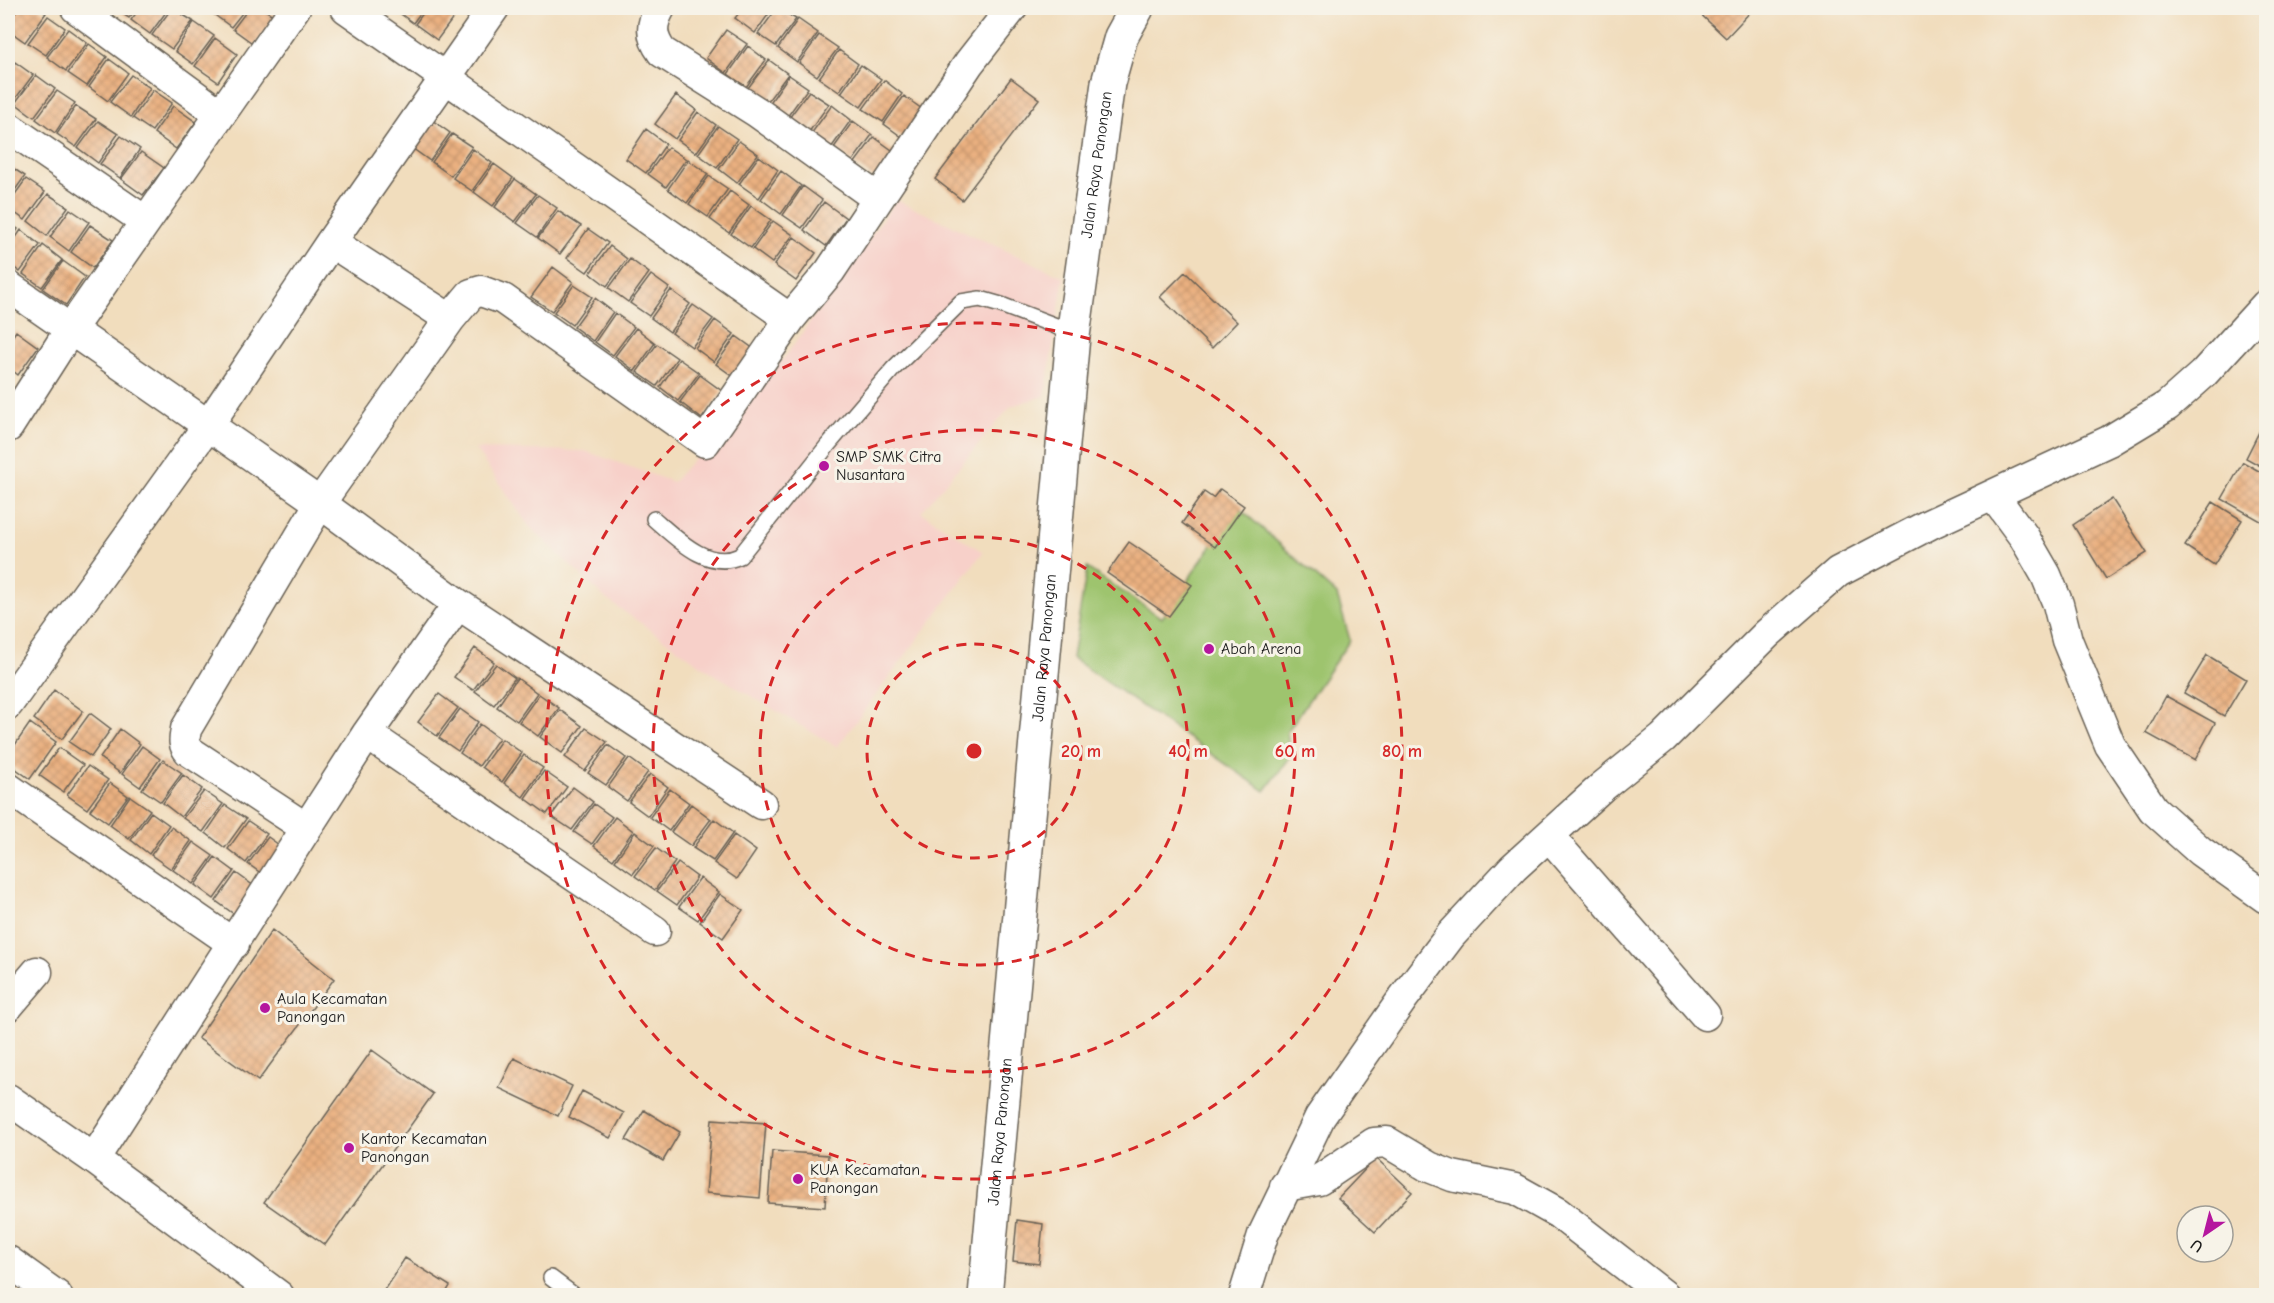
<svg xmlns="http://www.w3.org/2000/svg" width="2274" height="1303" viewBox="0 0 2274 1303" font-family="'Comic Neue',sans-serif">
<style>
.built{fill:#f7d0c9}
.grass{fill:#9ec46e;stroke:#5d7045;stroke-width:1.5}
.building{fill:url(#building-cross-hatch)}
.lines{fill:none;stroke-linecap:round;stroke-linejoin:round}
.service-casing{stroke:#676054;stroke-width:18}
.minor-casing{stroke:#676054;stroke-width:33}
.secondary-casing{stroke:#676054;stroke-width:36}
.service{stroke:#fff;stroke-width:15}
.minor{stroke:#fff;stroke-width:30}
.secondary{stroke:#fff;stroke-width:33}
.ring{fill:none;stroke:#d62828;stroke-width:3;stroke-dasharray:10 8}
.poi-dot{fill:#b5179e;stroke:#f7f3e8;stroke-width:2}
.labels{text-anchor:middle;dominant-baseline:central;stroke-width:6;stroke-linejoin:round;paint-order:stroke}
.street-label{font-size:16px;fill:#1c1c1c;stroke:#f7f3e8}
.poi-label{font-size:16px;fill:#1c1c1c;stroke:#f7f3e8;text-anchor:start}
.centre{fill:#d62828;stroke:#f7f3e8;stroke-width:3}
.ring-label{font-size:18px;text-anchor:middle;font-weight:bold;fill:#d62828;stroke:#f7f3e8;stroke-width:6;stroke-linejoin:round;paint-order:stroke}
</style>
<defs>
<pattern id="building-cross-hatch" width="8" height="8" patternUnits="userSpaceOnUse" patternTransform="scale(1.5)"><rect width="8" height="8" fill="#eab080"/><path d="M0 0l8 8M0 8l8-8" fill="none" stroke="#c8976e"/></pattern>
</defs>
<rect width="100%" height="100%" fill="#f7f3e8"/>
<filter id="ink" filterUnits="userSpaceOnUse"><feTurbulence type="fractalNoise" baseFrequency=".0167" numOctaves="2"/><feDisplacementMap in="SourceGraphic" scale="12" xChannelSelector="R" yChannelSelector="G"/><feConvolveMatrix kernelMatrix="1 2 1 2 8 2 1 2 1" color-interpolation-filters="sRGB"/></filter>
<filter id="wash" filterUnits="userSpaceOnUse"><feTurbulence type="fractalNoise" baseFrequency=".008" numOctaves="4" result="noise"/><feDisplacementMap in="SourceGraphic" scale="24" xChannelSelector="R" yChannelSelector="G"/><feGaussianBlur stdDeviation="1.35" result="paint"/><feColorMatrix in="noise" values="0 0 0 0 0 0 0 0 0 0 0 0 0 0 0 0 0 1.4 0 .05"/><feComposite in="paint" operator="in"/></filter>
<g filter="url(#wash)">
<rect width="100%" height="100%" fill="#f1ddbd"/>
<!-- built -->
<path class="built" d="M896,200L1064,277L1045,396L1011,406L921,512L983,552L837,747L714,674L606,599L529,526L475,449L585,451L673,482L785,357Z"/>
<!-- grass -->
<path class="grass" d="M1238,507L1337,595L1350,640L1287,732L1291,756L1265,791L1072,658L1087,568L1162,618Z"/>
<g id="blocks">
<!-- building -->
<path class="building" d="M19,8H38L46,13L25,42L8,30V23Z
M113,8H137L129,18Z
M140,8H169L150,34L131,20Z
M172,8L193,21L172,49L152,35Z
M217,8H246L231,27L212,13Z
M249,8H262L276,17L255,45L233,29Z
M395,8H424L413,23L394,9Z
M427,8H450L457,13L437,40L415,24Z
M743,8H773L755,33L735,18Z
M777,8L796,19L776,46L758,34Z
M1694,8H1754L1726,38Z
M48,16L65,28L46,55L28,43Z
M798,19L818,33L797,62L778,48Z
M194,22L214,36L193,64L175,51Z
M68,29L87,43L66,71L47,57Z
M726,30L747,44L726,73L706,58Z
M819,35L838,48L817,76L799,63Z
M215,38L237,54L218,82L195,66Z
M89,44L107,57L87,86L68,73Z
M748,46L766,60L746,87L728,74Z
M839,50L858,64L839,92L819,78Z
M109,59L128,73L108,101L89,87Z
M769,60L788,74L767,102L748,88Z
M15,62L33,75L13,102L8,98V72Z
M861,65L881,79L861,107L841,93Z
M36,75L55,89L34,117L15,103Z
M131,75L150,88L131,117L110,102Z
M789,75L808,88L787,117L769,104Z
M1011,78L1039,99L962,200L935,179Z
M884,80L902,94L883,122L863,109Z
M153,90L172,103L152,131L133,118Z
M57,91L75,103L55,133L36,119Z
M809,91L829,104L809,132L789,118Z
M676,95L696,110L675,139L655,124Z
M904,96L926,112L906,140L884,124Z
M832,105L851,120L831,148L811,134Z
M76,106L96,119L76,147L57,134Z
M173,106L196,122L176,149L154,133Z
M698,112L716,125L696,153L678,140Z
M432,120L450,133L430,161L412,148Z
M98,121L118,134L98,163L78,148Z
M853,121L872,135L852,162L833,149Z
M718,126L737,139L717,168L698,154Z
M646,129L666,144L646,173L626,159Z
M452,134L472,147L451,176L432,162Z
M121,136L140,149L120,178L100,164Z
M874,137L896,153L877,180L854,164Z
M739,141L758,154L737,183L719,169Z
M668,147L686,159L666,187L648,174Z
M473,149L492,163L472,191L453,178Z
M141,152L164,168L143,195L121,179Z
M759,156L778,170L759,198L739,184Z
M688,160L708,174L687,203L668,189Z
M494,164L513,178L493,206L474,192Z
M8,165L25,176L8,200Z
M781,171L801,186L781,214L761,199Z
M709,176L728,189L708,217L689,204Z
M26,179L45,192L25,220L8,208V204Z
M515,179L536,194L515,222L495,207Z
M803,186L822,200L802,228L783,215Z
M730,191L749,205L729,233L710,219Z
M48,194L68,207L47,236L28,221Z
M538,195L557,208L537,237L517,223Z
M824,202L846,218L826,246L804,230Z
M751,206L771,220L751,248L731,234Z
M70,209L89,222L69,251L50,237Z
M558,211L581,226L560,254L538,238Z
M773,221L793,235L772,263L753,249Z
M8,222L18,229L8,244Z
M90,225L113,240L93,268L71,252Z
M588,229L608,243L587,272L567,258Z
M21,230L40,245L20,272L8,263V249Z
M794,237L816,253L796,281L774,265Z
M43,245L62,260L42,287L23,274Z
M610,246L627,259L607,286L590,273Z
M630,259L649,273L628,302L609,288Z
M63,261L85,277L66,305L43,289Z
M553,267L573,282L552,311L531,297Z
M1185,272L1237,322L1212,348L1160,297Z
M651,275L669,288L649,316L630,303Z
M574,285L592,297L572,325L554,312Z
M671,290L690,304L670,332L651,318Z
M595,298L613,312L593,341L574,327Z
M693,305L713,319L692,347L672,333Z
M615,313L634,327L613,355L595,342Z
M715,320L734,334L714,362L695,348Z
M636,328L655,343L635,371L615,356Z
M16,331L38,347L18,375L8,367V343Z
M736,336L758,352L738,380L716,364Z
M657,344L677,358L657,386L637,372Z
M679,359L699,373L678,401L660,387Z
M700,375L722,391L702,419L680,402Z
M2261,428L2266,431V469L2246,458Z
M2243,462L2266,475V524L2222,499Z
M1220,489L1244,506L1215,547L1182,523L1204,492L1213,498Z
M2112,499L2147,553L2106,579L2073,525Z
M2213,502L2242,520L2214,565L2185,546Z
M1129,542L1192,585L1169,616L1107,573Z
M475,648L494,662L473,690L454,677Z
M2207,655L2246,679L2224,716L2184,693Z
M496,664L515,678L494,705L475,691Z
M517,678L537,693L517,721L497,707Z
M54,690L83,711L62,739L34,719Z
M439,694L458,708L437,736L418,722Z
M539,694L559,708L538,736L519,722Z
M2166,696L2215,723L2195,760L2146,733Z
M460,709L478,722L458,751L439,738Z
M560,710L582,726L562,753L540,737Z
M90,713L111,729L91,757L69,742Z
M30,723L56,742L30,779L8,763V755Z
M480,724L499,738L479,766L460,753Z
M586,728L607,742L585,771L565,757Z
M120,729L140,744L120,773L100,758Z
M502,739L522,753L502,782L482,767Z
M608,745L626,758L606,785L588,773Z
M142,746L160,759L140,787L122,774Z
M59,748L83,765L63,792L39,775Z
M524,755L543,768L523,797L504,783Z
M629,758L648,772L627,801L608,787Z
M163,760L182,773L161,802L142,789Z
M88,766L108,780L87,809L67,795Z
M544,771L567,787L547,814L525,798Z
M650,774L668,787L648,816L629,802Z
M183,775L202,789L181,817L163,803Z
M110,783L128,796L108,823L90,810Z
M573,787L593,802L572,830L551,816Z
M670,789L689,803L669,831L650,817Z
M204,791L223,804L203,832L183,818Z
M130,796L150,810L129,839L110,825Z
M594,804L612,817L592,844L574,832Z
M691,804L711,819L691,846L671,832Z
M225,805L246,819L225,848L206,833Z
M151,812L169,825L149,854L131,840Z
M615,817L633,831L613,860L594,846Z
M714,819L733,833L713,861L693,848Z
M248,821L267,834L246,863L228,849Z
M171,827L191,841L171,869L151,855Z
M635,832L654,846L633,874L615,861Z
M734,835L756,851L737,879L714,863Z
M268,837L290,853L271,880L248,864Z
M193,842L213,856L193,884L173,870Z
M656,848L675,862L655,890L635,876Z
M215,857L234,871L214,899L195,885Z
M678,863L697,877L677,905L657,891Z
M236,873L258,889L238,917L216,901Z
M700,878L719,892L698,920L679,907Z
M720,894L743,910L723,938L700,922Z
M272,930L334,979L258,1081L198,1038Z
M372,1050L433,1094L325,1245L264,1202Z
M514,1058L572,1086L558,1116L499,1088Z
M582,1091L624,1113L610,1138L569,1117Z
M644,1110L680,1132L663,1161L626,1140Z
M712,1119L766,1123L760,1198L706,1193Z
M772,1151L828,1155L825,1207L768,1203Z
M1376,1158L1412,1192L1375,1232L1338,1198Z
M1017,1220L1043,1224L1039,1264L1013,1261Z
M405,1258L450,1286L444,1296H392L384,1290Z"/>
</g>
</g>
<g filter="url(#ink)">
<use href="#blocks" fill-opacity="0" stroke="#676054" stroke-width="1.5"/>
<g class="lines">
<!-- service casing -->
<g class="service-casing">
<path id="service" d="M654,519C677,539 708,571 740,556L828,445L893,369L961,302L980,299L1001,305L1056,326L1073,336
M551,1278L575,1296"/>
</g>
<!-- minor casing -->
<g class="minor-casing">
<path id="minor" d="M76,8L220,114
M346,8L790,319L830,271L969,63L1012,8
M660,8C651,24 650,36 662,52L757,112L877,198
M8,127L145,221
M331,242L450,319L471,294L481,291L503,299L705,442L790,319
M8,286L320,503L458,604L761,804
M8,427L70,330L295,8
M1993,495L2024,537L2046,575L2058,604L2067,640L2110,745L2153,809L2200,851L2266,898
M8,704L209,424L331,242L494,8
M367,734L655,931
M8,788L234,944
M306,828L189,751C182,743 185,738 186,729L320,503L450,319
M1549,836L1705,1015
M8,1006L37,972
M8,1099L94,1159L279,1296
M94,1159L367,734L458,604
M1285,1186L1319,1180L1374,1143L1387,1142L1429,1167L1452,1176L1515,1189L1558,1213L1665,1296
M8,1261L57,1296
M1244,1296L1263,1235L1320,1117L1404,997L1451,935L1513,868L1602,787L1663,738L1767,634L1838,572L1930,524L2109,441L2167,406L2203,374L2266,305"/>
</g>
<!-- secondary casing -->
<g class="secondary-casing">
<g id="secondary">
<path id="s1" d="M985,1296L1073,336L1108,83L1121,37L1137,8"/>
</g>
</g>
<!-- service -->
<use href="#service" class="service"/>
<!-- minor -->
<use href="#minor" class="minor"/>
<!-- secondary -->
<use href="#secondary" class="secondary"/>
</g>
</g>
<!-- distance rings -->
<g class="ring">
<circle cx="974" cy="751" r="107"/>
<circle cx="974" cy="751" r="214"/>
<circle cx="974" cy="751" r="321"/>
<circle cx="974" cy="751" r="428"/>
</g>
<!-- markers -->
<g class="poi-dot">
<circle cx="824" cy="466" r="6"/>
<circle cx="1209" cy="649" r="6"/>
<circle cx="265" cy="1008" r="6"/>
<circle cx="349" cy="1148" r="6"/>
<circle cx="798" cy="1179" r="6"/>
</g>
<g class="labels">
<!-- street labels -->
<g class="street-label">
<text stroke="none"><textPath href="#s1" startOffset="1137">Jalan Raya Panongan</textPath></text>
<text stroke="none"><textPath href="#s1" startOffset="651">Jalan Raya Panongan</textPath></text>
<text stroke="none"><textPath href="#s1" startOffset="165">Jalan Raya Panongan</textPath></text>
</g>
<!-- poi labels -->
<g class="poi-label">
<text x="836" y="457">SMP SMK Citra<tspan x="836" dy="18">Nusantara</tspan></text>
<text x="1221" y="649">Abah Arena</text>
<text x="277" y="999">Aula Kecamatan<tspan x="277" dy="18">Panongan</tspan></text>
<text x="361" y="1139">Kantor Kecamatan<tspan x="361" dy="18">Panongan</tspan></text>
<text x="810" y="1170">KUA Kecamatan<tspan x="810" dy="18">Panongan</tspan></text>
</g>
</g>
<circle cx="974" cy="751" r="9" class="centre"/>
<g class="ring-label">
<text x="1081" y="757">20 m</text>
<text x="1188" y="757">40 m</text>
<text x="1295" y="757">60 m</text>
<text x="1402" y="757">80 m</text>
</g>
<!-- margin -->
<rect width="2274" height="1303" fill="none" stroke="#f7f3e8" stroke-width="30"/>
<!-- north arrow -->
<g transform="translate(2205 1234) rotate(215)"><circle r="28" fill="#f7f3e8" stroke="#9f9d96" stroke-width="1.5"/>
<path d="M0-4.5L10 22L0 15L-10 22Z" fill="#b5179e"/>
<text y="-9" font-size="16" font-weight="bold" text-anchor="middle" fill="#1c1c1c">U</text>
</g>
</svg>
